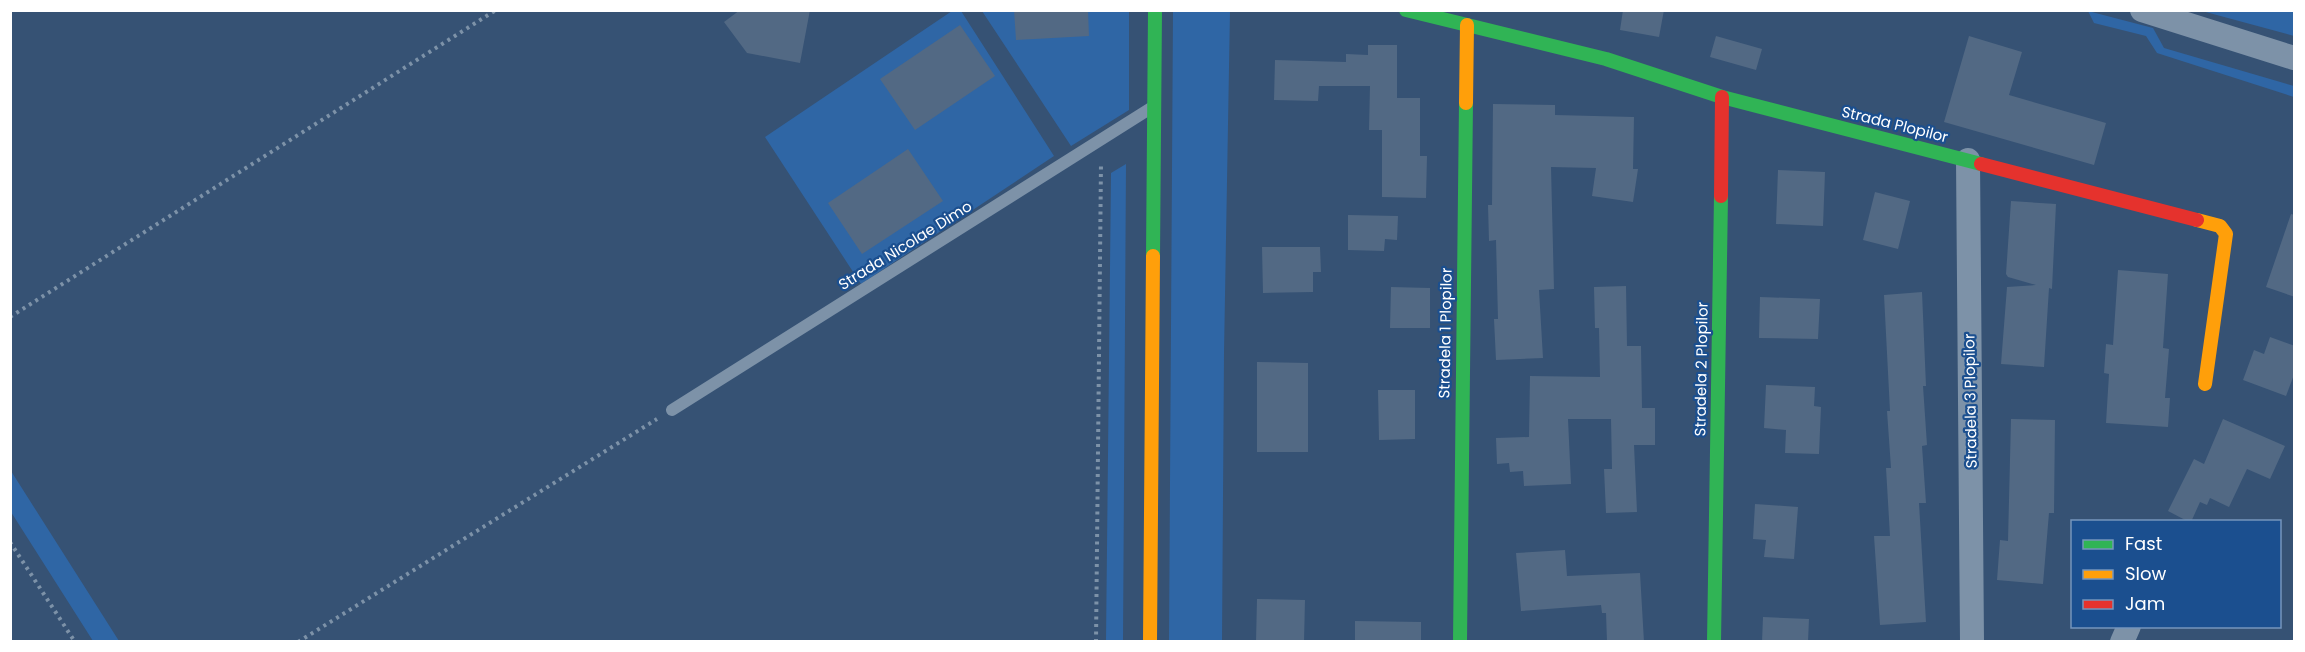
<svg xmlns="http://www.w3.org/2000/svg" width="2305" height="652" viewBox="0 0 2305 652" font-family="Poppins,sans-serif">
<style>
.green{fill:#2f66a5}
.building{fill:#526984}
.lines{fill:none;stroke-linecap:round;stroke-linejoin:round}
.path{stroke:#7d92a8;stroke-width:4;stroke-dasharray:3 4.5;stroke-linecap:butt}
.lane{stroke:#7d92a8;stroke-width:12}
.street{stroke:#7d92a8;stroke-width:24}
.fast{stroke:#30b455;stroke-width:14}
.slow{stroke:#ff9f0a;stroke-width:14}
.jam{stroke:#e5322d;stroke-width:14}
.labels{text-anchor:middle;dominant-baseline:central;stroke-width:4.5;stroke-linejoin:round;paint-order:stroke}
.street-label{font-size:15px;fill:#fff;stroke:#1b4f8f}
</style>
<rect width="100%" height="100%" fill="#365274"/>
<!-- green -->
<path class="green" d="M952,11H961L1054,156L861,284L765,137Z
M982,11H1129V110L1071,146Z
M1173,11H1230L1224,353L1222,641H1169Z
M2088,11L2153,28L2164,48L2294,86V97L2157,53L2146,36L2094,23Z
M2202,11H2289L2294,12V36Z
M1126,164L1123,641L1106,642L1111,173Z
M10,471H11L119,641H93L11,512Z"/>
<!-- building -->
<path class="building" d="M740,10H810L800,63L747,53L724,22Z
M1014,10H1088L1089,36L1016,40Z
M1623,10H1664L1659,37L1620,30Z
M960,25L995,76L915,130L880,79Z
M1716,36L1762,49L1756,70L1710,57Z
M1969,36L2022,52L2009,95L2106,123L2094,165L1944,122Z
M1368,45H1397V98H1420V156H1427L1426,198L1382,197V130H1369L1370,86H1319L1318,101L1274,100L1275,60L1346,62V54L1368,55Z
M1493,104L1555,105V115L1634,117L1633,169H1638L1633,202L1592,196L1596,168L1551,167L1554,289L1539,290L1543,358L1496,360L1494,319H1498L1496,240L1489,241L1488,205H1492Z
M908,149L943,201L862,254L828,203Z
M1778,170L1825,172L1823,226L1776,224Z
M1875,192L1910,201L1898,249L1863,240Z
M2011,201L2056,204L2052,289L2049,288L2044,367L2001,364L2007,287L2036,285L2008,277L2006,274Z
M2291,214L2295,215V297L2266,287Z
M1348,215L1398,216L1397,240L1385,239L1384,251L1348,250Z
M1262,247H1320L1321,272H1313V292L1263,293Z
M2118,270L2168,274L2163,348L2169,349L2165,398H2170L2168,427L2106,423L2109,374L2104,373L2106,344L2113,345Z
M1626,286L1627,346H1641L1642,408H1655V445H1634L1637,512L1606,513L1604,469H1612L1611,419H1568L1571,484L1524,486L1523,471L1510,472L1509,463L1497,464L1496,438L1529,437L1530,376L1600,377L1599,328H1595L1594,287Z
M1391,287L1430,288V328H1390Z
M1922,292L1926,386H1923L1927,445L1922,446L1926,503H1919L1926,622L1880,625L1874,536H1890L1886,468H1891L1887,411H1890L1884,295Z
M1760,297L1820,299L1818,339L1759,338Z
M2270,337L2295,346V372L2286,396L2243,380L2254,350L2264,354Z
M1257,362L1308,363V452H1257Z
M1766,385L1815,387L1814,406L1821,407L1819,454L1785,453L1786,430L1764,428Z
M1378,390H1415V439L1379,440Z
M2011,419L2055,420L2054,513H2049L2043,584L1997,580L2000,540L2008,541Z
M2223,419L2285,446L2270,479L2247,469L2229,507L2210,498L2207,505L2200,502L2191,522H2189L2168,511L2194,459L2204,464Z
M1755,504L1798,507L1794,559L1764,557L1766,540L1753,539Z
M1565,550L1567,576L1640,573L1644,642H1607L1606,613H1602L1601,605L1521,611L1516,553Z
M1257,599L1305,600L1304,642H1256Z
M1763,617L1809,619L1808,642H1762Z
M1355,621L1421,622V642H1355Z"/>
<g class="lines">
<!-- path -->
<path class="path" d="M10,317L496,10
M10,542L75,642
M298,642L657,419
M1096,642L1101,163"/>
<!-- lane -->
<path class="lane" d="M672,410L1151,108"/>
<!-- street -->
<path class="street" d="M2142,10L2294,58
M1968,160L1972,642
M2122,642L2129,626"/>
<!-- fast -->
<path class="fast" d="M1406,10L1606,59L1722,97L1981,164
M1153,256L1155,10
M1460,642L1466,103
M1714,642L1721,196"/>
<!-- slow -->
<path class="slow" d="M1466,103L1467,25
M2197,220L2220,226L2226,234L2205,384
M1150,642L1153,256"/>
<!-- jam -->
<path class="jam" d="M1981,164L2197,220
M1721,196L1722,97"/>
</g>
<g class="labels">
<!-- street labels -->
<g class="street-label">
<text transform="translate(1895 124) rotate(14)">Strada Plopilor</text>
<text transform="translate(905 245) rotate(-32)">Strada Nicolae Dimo</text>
<text transform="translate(1445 333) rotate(-89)">Stradela 1 Plopilor</text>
<text transform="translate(1701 369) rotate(-89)">Stradela 2 Plopilor</text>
<text transform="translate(1970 401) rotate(-91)">Stradela 3 Plopilor</text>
</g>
</g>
<!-- border -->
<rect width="2305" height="652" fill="none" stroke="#ffffff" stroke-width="24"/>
<!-- legend -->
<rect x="2071" y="520" width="210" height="108" fill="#1b4f8f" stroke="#7695bc" stroke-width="1.5"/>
<rect x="2083" y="540" width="30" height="9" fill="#30b455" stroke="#7695bc" stroke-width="1.5"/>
<text x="2125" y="550" font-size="18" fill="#ffffff">Fast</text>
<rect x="2083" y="570" width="30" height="9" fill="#ff9f0a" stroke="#7695bc" stroke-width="1.5"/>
<text x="2125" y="580" font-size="18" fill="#ffffff">Slow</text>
<rect x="2083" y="600" width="30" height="9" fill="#e5322d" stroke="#7695bc" stroke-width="1.5"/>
<text x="2125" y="610" font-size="18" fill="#ffffff">Jam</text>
</svg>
